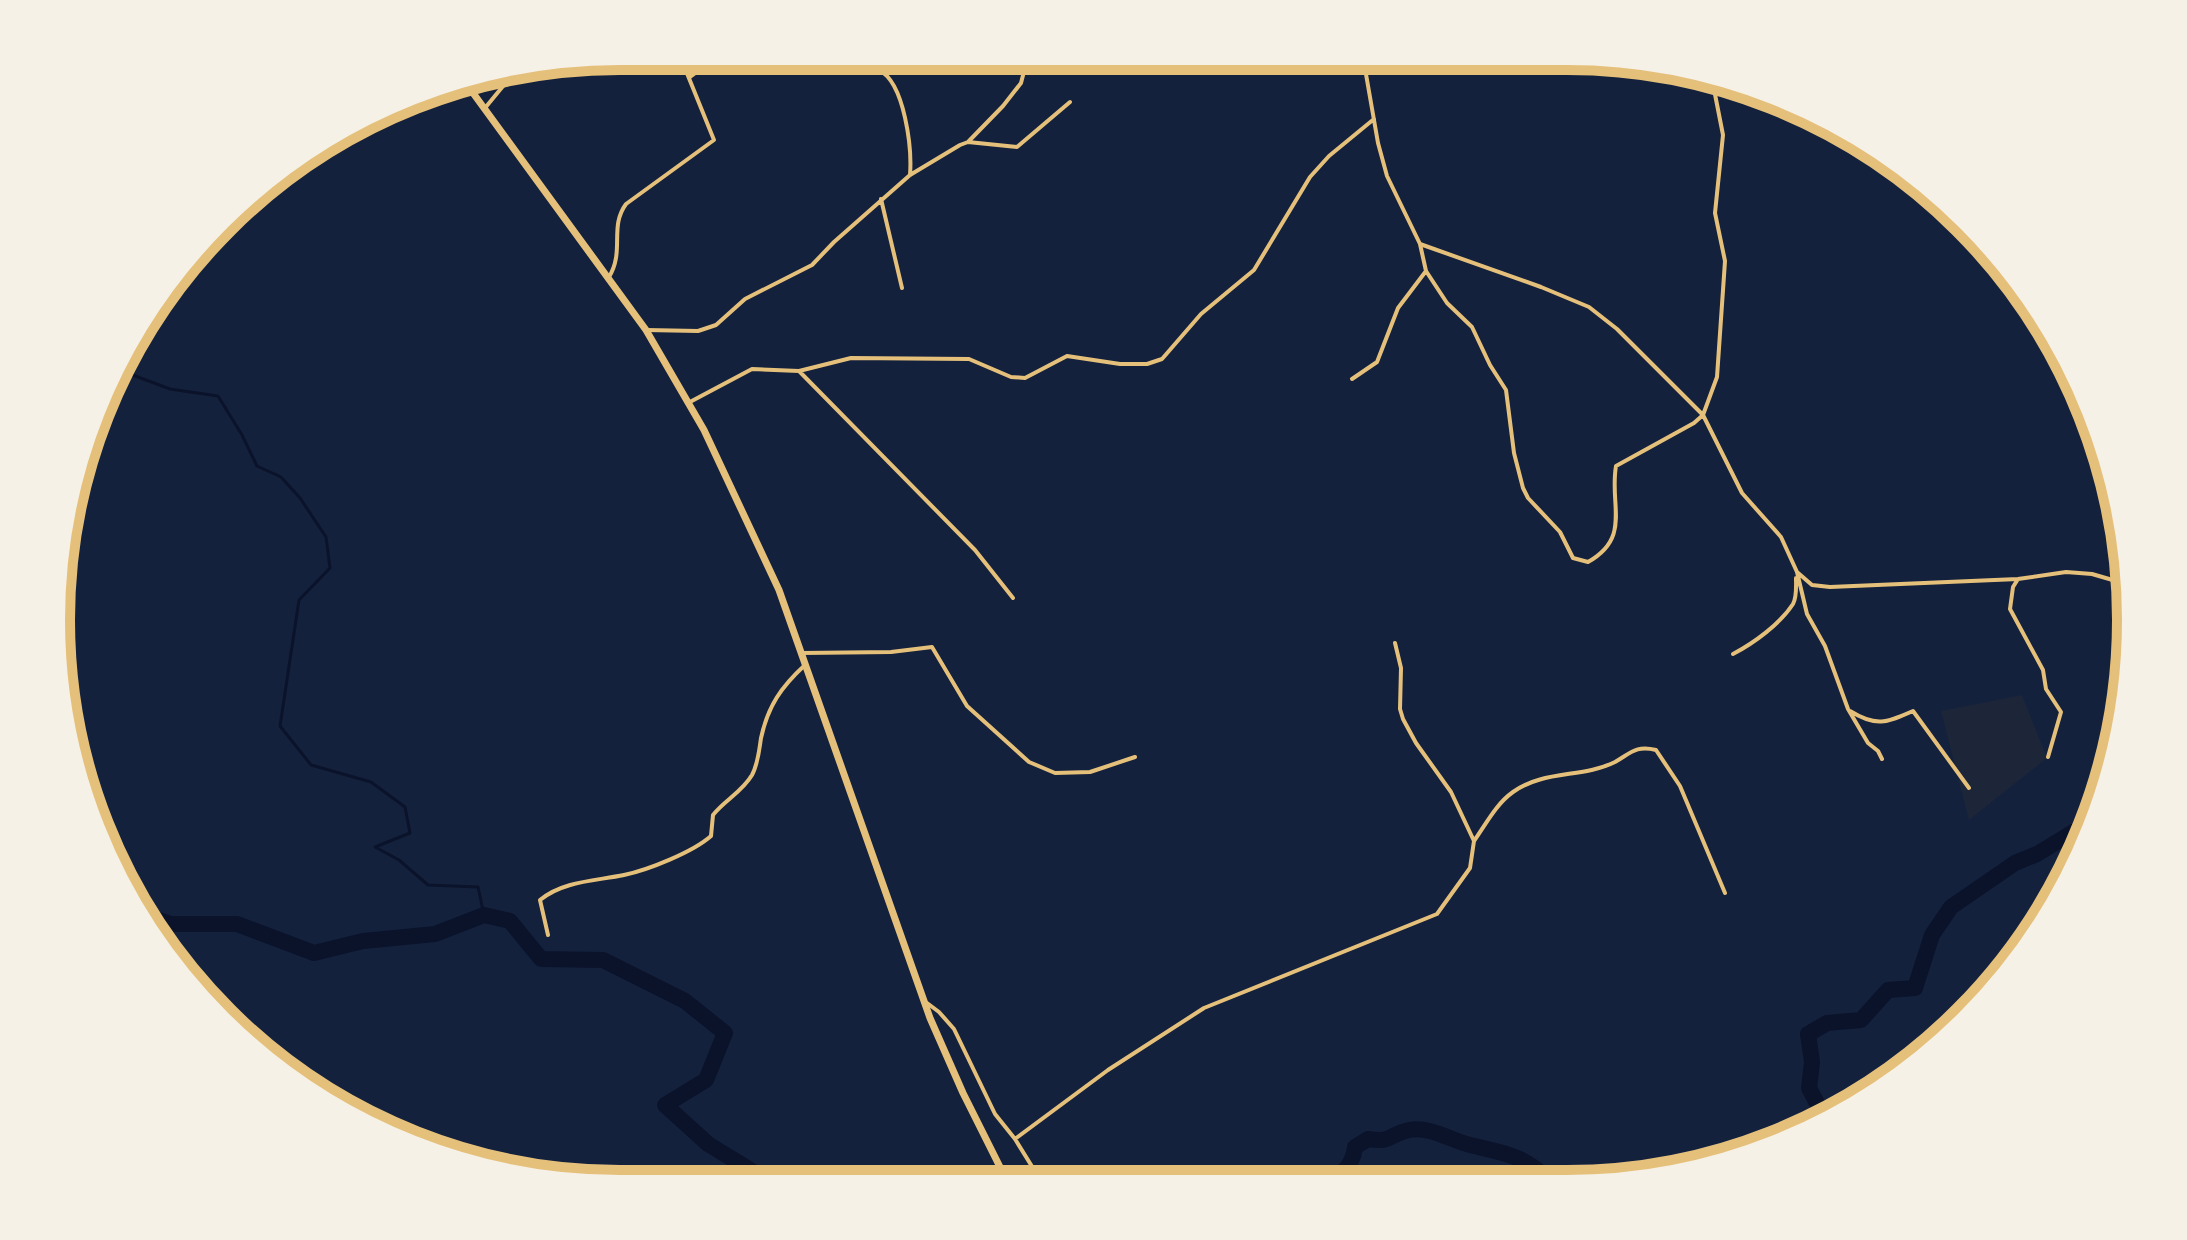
<svg xmlns="http://www.w3.org/2000/svg" width="2187" height="1240" viewBox="0 0 2187 1240" font-family="'Sofia Sans Condensed',sans-serif">
<style>
.green{fill:#1d2539}
.lines{fill:none;stroke-linecap:round;stroke-linejoin:round}
.stream{stroke:#0b132b;stroke-width:3}
.river{stroke:#0b132b;stroke-width:16}
.minor{stroke:#e5c07b;stroke-width:4}
.trunk{stroke:#e5c07b;stroke-width:7}
.rim{fill:none;stroke:#e5c07b;stroke-width:10}
</style>
<rect width="100%" height="100%" fill="#14213d"/>
<!-- green -->
<path class="green" d="M2022,695L2047,758L1969,820L1941,711Z"/>
<g class="lines">
<!-- stream -->
<path class="stream" d="M122,371L170,389L218,396L242,435L257,466L281,477L300,498L326,537L330,568L299,600L280,726L311,765L371,782L405,807L410,833L375,847L399,860L428,885L478,887L484,915"/>
<!-- river -->
<path class="river" d="M150,917L171,924H237L314,953L363,941L435,934L484,915L510,921L541,959L603,960L685,1001L725,1033L706,1080L665,1105L708,1144L770,1182
M1824,1117L1809,1088L1812,1062L1808,1034L1827,1023L1861,1020L1888,990L1915,988L1932,935L1951,907L2015,863L2037,854L2093,820
M1324,1180C1343,1174 1352,1168 1355,1147L1368,1139C1393,1143 1389,1134 1409,1130C1430,1126 1450,1140 1470,1145C1503,1153 1522,1154 1549,1180"/>
<!-- minor -->
<path class="minor" d="M1363,57L1378,143L1387,176L1420,244L1426,271L1447,303L1472,327L1490,365L1506,390L1514,453L1523,488L1528,498L1560,532L1573,558L1588,562C1632,537 1609,505 1616,466L1694,423L1703,415L1717,377L1725,261L1715,213L1723,135L1712,79
M830,65C846,64 864,62 879,70C905,83 912,149 910,175
M690,77L718,56
M485,108L513,74
M968,142L1003,106L1021,83L1028,56
M881,199L902,288
M1420,244L1541,287L1589,307L1617,329L1703,415L1742,493L1781,537L1797,572L1807,614L1825,646L1848,709L1868,743L1878,751L1882,759
M1998,275L2007,269
M609,277C625,251 609,227 626,204L714,140L680,56
M646,330L698,331L716,325L745,299L812,265L834,242L910,175L960,145L968,142L1017,147L1070,102
M799,371L975,550L1013,598
M1352,379L1377,362L1398,308L1426,271
M688,403L752,369L799,371L851,358L969,359L1011,377L1025,378L1067,356L1120,364H1147L1162,359L1201,314L1254,270L1310,177L1329,156L1374,119
M1797,572L1812,585L1830,587L2018,579L2066,572L2092,574L2116,581L2130,589
M2018,579L2013,587L2010,609L2043,670L2046,689L2061,712L2048,757
M802,653L891,652L932,647L967,706L1029,762L1055,773L1090,772L1135,757
M1733,654C1754,643 1780,624 1793,604C1797,597 1796,586 1796,578
M1850,711C1876,727 1886,723 1913,711L1969,788
M1474,841C1486,824 1496,804 1513,792C1543,770 1583,778 1615,762C1631,753 1636,745 1656,750L1680,786L1725,893
M548,935L540,900C563,881 595,881 624,875C648,870 693,852 711,836L713,815C725,800 742,792 752,775C758,764 759,751 761,738C768,706 781,687 805,665
M927,1003L939,1012L954,1029L995,1114L1015,1139L1041,1181
M1015,1139L1108,1070L1204,1008L1437,914L1470,868L1474,841L1451,792L1416,743L1403,719L1400,709L1401,668L1395,643"/>
<!-- trunk -->
<path class="trunk" d="M465,82L646,330L704,430L779,590L930,1018L963,1093L1007,1181"/>
</g>
<!-- crop -->
<path d="M0 0H2187V1240H0ZM620 70H1567A550 550 0 0 1 2117 620V620A550 550 0 0 1 1567 1170H620A550 550 0 0 1 70 620V620A550 550 0 0 1 620 70Z" fill="#f6f1e7" fill-rule="evenodd"/>
<path class="rim" d="M620 70H1567A550 550 0 0 1 2117 620V620A550 550 0 0 1 1567 1170H620A550 550 0 0 1 70 620V620A550 550 0 0 1 620 70Z"/>
</svg>
